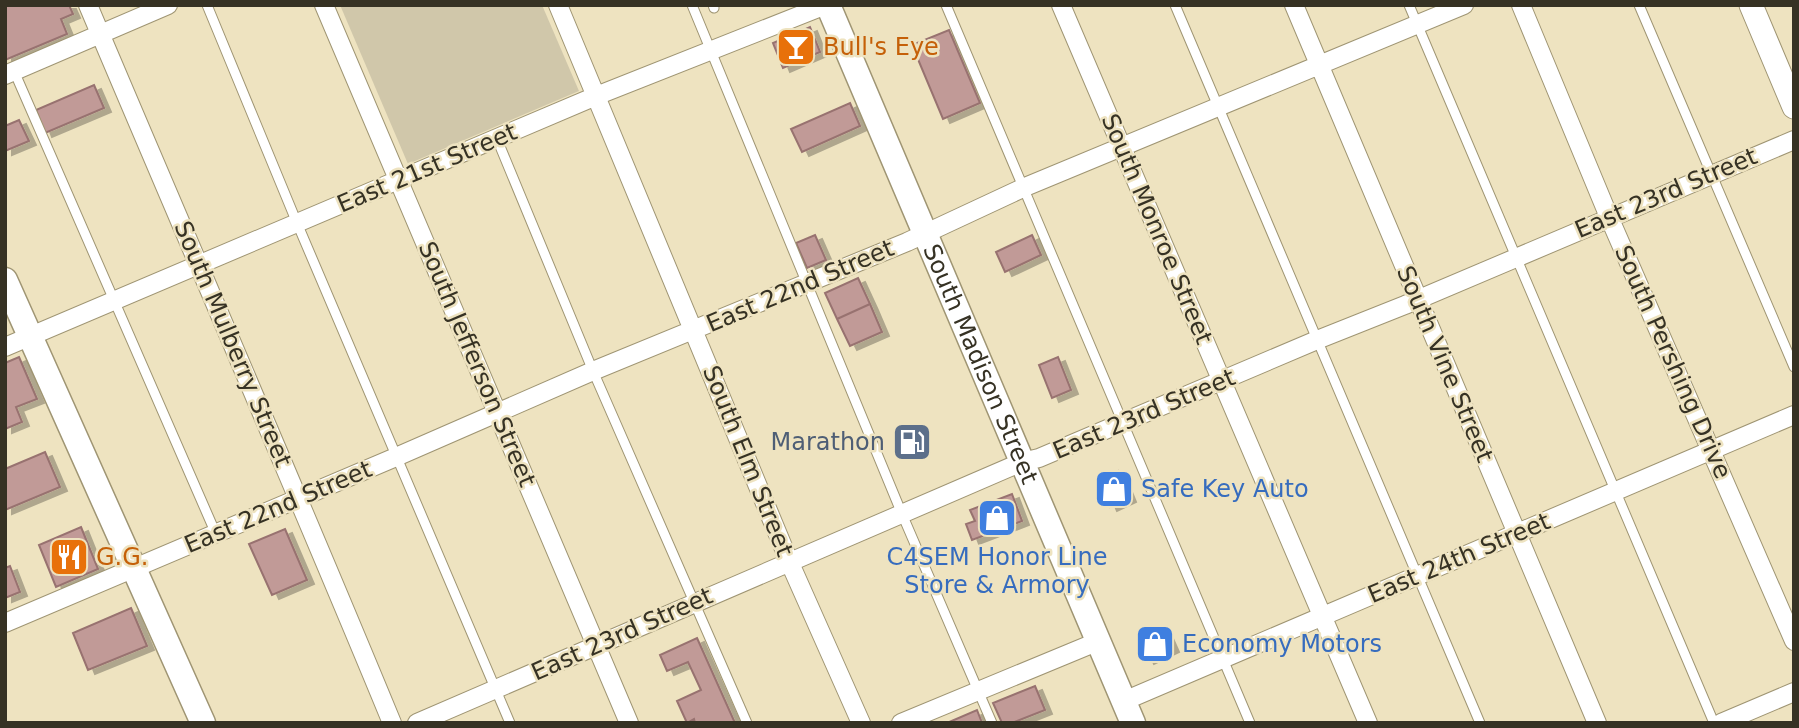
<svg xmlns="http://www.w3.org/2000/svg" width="1799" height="728" viewBox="0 0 1799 728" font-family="'DejaVu Sans',sans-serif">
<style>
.green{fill:#d0c7aa}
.building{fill:#c19a97;stroke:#987270;stroke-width:2;filter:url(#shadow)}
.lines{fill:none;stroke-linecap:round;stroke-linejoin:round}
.service-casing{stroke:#9f9573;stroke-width:11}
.minor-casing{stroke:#9f9573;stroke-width:20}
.tertiary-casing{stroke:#9f9573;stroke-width:25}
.secondary-casing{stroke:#9f9573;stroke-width:27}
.service{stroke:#fff;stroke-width:9}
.minor{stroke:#fff;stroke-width:18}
.tertiary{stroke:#fff;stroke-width:23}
.secondary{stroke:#fff;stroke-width:24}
.labels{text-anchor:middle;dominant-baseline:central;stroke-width:5;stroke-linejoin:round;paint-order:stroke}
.food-label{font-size:24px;fill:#c56008;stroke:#eee3c0;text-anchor:start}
.street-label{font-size:24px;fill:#363224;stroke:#eee3c0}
.service-label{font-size:24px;fill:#4e5e75;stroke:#eee3c0;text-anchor:end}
.shop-label{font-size:24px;fill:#366cbe;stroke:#eee3c0;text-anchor:start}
</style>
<defs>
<filter id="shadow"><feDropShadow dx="7" dy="4" stdDeviation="0" flood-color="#0004"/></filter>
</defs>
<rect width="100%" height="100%" fill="#eee3c0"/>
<!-- green -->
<path class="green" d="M340,5H542L579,91L408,164Z"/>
<!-- building -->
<path class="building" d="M5,5H69L73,14L61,19L67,34L5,60Z
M810,27L820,52L783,68L773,43Z
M949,30L980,103L943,119L912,45Z
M94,85L104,108L45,133L36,110Z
M850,103L860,126L802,152L791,129Z
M19,120L29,141L5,151V126Z
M815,235L826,260L807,268L796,243Z
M1032,235L1041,255L1005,272L996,252Z
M858,278L870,304L837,319L825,293Z
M870,304L882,332L850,346L837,319Z
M19,357L37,399L16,407L22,422L5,429V363Z
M1058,357L1071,390L1052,398L1039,365Z
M45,452L60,487L5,510V469Z
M1118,471L1129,498L1110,507L1098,479Z
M1012,494L1022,521L972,540L966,524L975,521L970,510Z
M81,527L98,569L56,587L39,545Z
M285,529L307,580L272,595L249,544Z
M10,566L20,592L5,598V568Z
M131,608L147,646L88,670L73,633Z
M1163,628L1172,648L1147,660L1138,640Z
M697,638L735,723H695L694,719L687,723L677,701L701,690L688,662L667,671L660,655Z
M1035,686L1045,710L1012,723H1002L993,703Z
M977,710L982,723H947Z"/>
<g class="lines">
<!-- service casing -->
<g class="service-casing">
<path id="service" d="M207,5L297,223L510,723
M692,5L902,514L992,723
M713,5L714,8
M946,5L1250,723
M1175,5L1480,723
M1409,5L1714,723
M1639,5L1794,367
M14,71L216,534
M497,139L593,371L747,723"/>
</g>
<!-- minor casing -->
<g class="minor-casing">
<path id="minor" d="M88,5C189,244 293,483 392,723
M324,5L629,723
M558,5L789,561L861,723
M1061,5L1368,723
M1294,5L1597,723
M1521,5L1609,217L1794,641
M5,75L168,5
M5,347L596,96L826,5
M5,623L396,457L593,371L907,242L1025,187L1464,5
M1124,701L1794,415
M417,723L1022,462L1039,458L1317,340L1405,305L1794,140
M901,723L1099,641
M1721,723L1794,692"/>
</g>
<!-- tertiary casing -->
<g class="tertiary-casing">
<path id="tertiary" d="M1751,5L1794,107"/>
</g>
<!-- secondary casing -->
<g class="secondary-casing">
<g id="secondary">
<path id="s1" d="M828,5L1133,723"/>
<path d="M5,280L203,723"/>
</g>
</g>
<!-- service -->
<use href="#service" class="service"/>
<!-- minor -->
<use href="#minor" class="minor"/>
<!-- tertiary -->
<use href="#tertiary" class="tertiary"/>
<!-- secondary -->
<use href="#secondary" class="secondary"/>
</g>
<!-- icons -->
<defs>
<g id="bar-square" transform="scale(2.0125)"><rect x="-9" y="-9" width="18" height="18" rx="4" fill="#e8710a" stroke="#eee3c0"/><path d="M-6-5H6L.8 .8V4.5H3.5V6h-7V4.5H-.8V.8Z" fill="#fff"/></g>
<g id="fuel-square" transform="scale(2.0125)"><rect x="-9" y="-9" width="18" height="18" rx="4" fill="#5c6f8a" stroke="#eee3c0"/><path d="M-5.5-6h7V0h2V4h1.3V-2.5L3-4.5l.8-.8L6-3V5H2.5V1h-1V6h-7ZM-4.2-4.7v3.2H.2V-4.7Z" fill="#fff"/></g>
<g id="shop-square" transform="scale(2.0125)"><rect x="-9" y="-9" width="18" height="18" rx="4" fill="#3f7fe0" stroke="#eee3c0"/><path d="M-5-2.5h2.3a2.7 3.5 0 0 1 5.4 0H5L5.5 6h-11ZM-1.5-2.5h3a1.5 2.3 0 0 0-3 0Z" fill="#fff"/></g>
<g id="restaurant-square" transform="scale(2.0125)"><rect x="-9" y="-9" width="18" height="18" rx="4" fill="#e8710a" stroke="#eee3c0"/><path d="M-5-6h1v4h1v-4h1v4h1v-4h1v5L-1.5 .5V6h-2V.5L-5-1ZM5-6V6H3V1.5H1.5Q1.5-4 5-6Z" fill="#fff"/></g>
</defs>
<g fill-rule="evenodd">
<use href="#bar-square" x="796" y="47"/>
<use href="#fuel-square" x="912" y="442"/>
<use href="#shop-square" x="1114" y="489"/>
<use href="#shop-square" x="997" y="518"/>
<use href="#restaurant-square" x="69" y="557"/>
<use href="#shop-square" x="1155" y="644"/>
</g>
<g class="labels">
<!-- food labels -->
<g class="food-label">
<text x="823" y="47">Bull's Eye</text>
<text x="96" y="557">G.G.</text>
</g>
<!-- street labels -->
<g class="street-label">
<text transform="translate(427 168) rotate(-23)">East 21st Street</text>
<text transform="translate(1666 193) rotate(-23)">East 23rd Street</text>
<text transform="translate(1157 229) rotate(67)">South Monroe Street</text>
<text transform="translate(800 286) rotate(-23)">East 22nd Street</text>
<text transform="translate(233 344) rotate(67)">South Mulberry Street</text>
<text transform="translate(1673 362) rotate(66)">South Pershing Drive</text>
<text transform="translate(477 364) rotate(67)">South Jefferson Street</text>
<text stroke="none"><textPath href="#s1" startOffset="390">South Madison Street</textPath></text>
<text transform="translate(1445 364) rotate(67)">South Vine Street</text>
<text transform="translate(1144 414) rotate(-23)">East 23rd Street</text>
<text transform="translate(748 461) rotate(68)">South Elm Street</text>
<text transform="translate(278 507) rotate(-23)">East 22nd Street</text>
<text transform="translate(1459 558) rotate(-23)">East 24th Street</text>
<text transform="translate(622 634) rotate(-24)">East 23rd Street</text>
</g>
<!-- service labels -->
<g class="service-label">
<text x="885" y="442">Marathon</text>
</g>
<!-- shop labels -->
<g class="shop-label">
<text x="1141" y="489">Safe Key Auto</text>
<text x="997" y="557" text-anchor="middle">C4SEM Honor Line<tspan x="997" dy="28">Store &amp; Armory</tspan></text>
<text x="1182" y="644">Economy Motors</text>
</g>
</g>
<!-- border -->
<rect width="1799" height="728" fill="none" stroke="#363224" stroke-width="14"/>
</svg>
